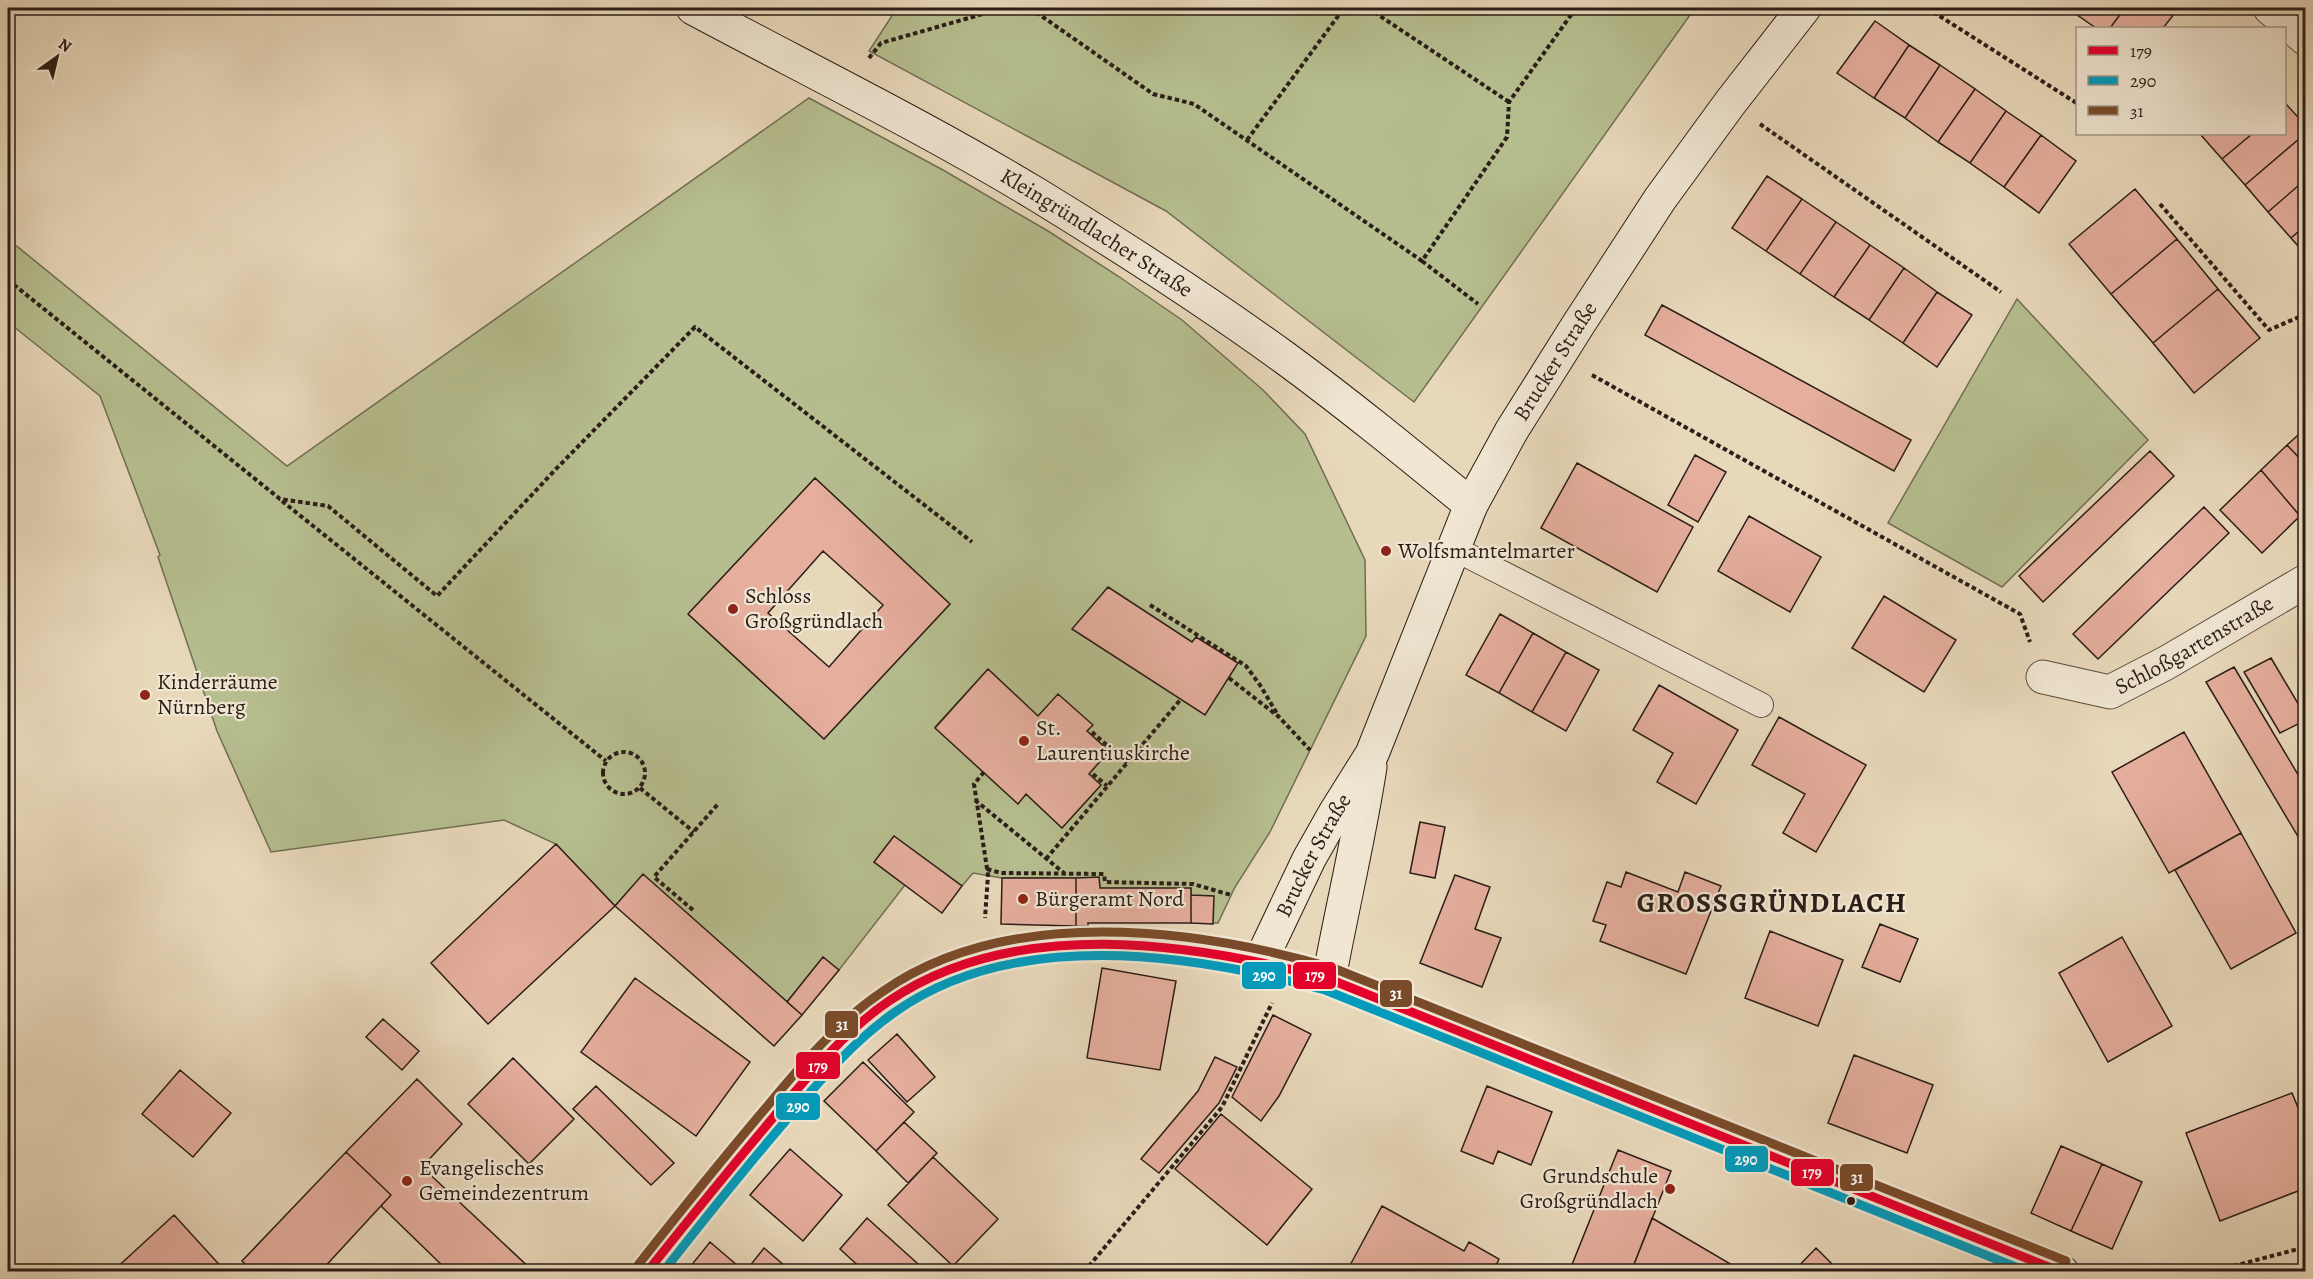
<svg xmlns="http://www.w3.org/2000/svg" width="2313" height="1279" viewBox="0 0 2313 1279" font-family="Alegreya,serif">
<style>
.green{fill:#b6be8f;stroke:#706e54;stroke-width:1.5;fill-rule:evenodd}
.building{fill:#e5ae9d;stroke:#2b1d18;stroke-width:1.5;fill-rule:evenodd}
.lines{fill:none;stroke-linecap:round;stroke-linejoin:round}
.lane-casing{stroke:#5a4c40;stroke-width:26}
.street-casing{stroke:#5a4c40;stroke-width:35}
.secondary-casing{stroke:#2b1d18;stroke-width:35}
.path{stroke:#2b1d18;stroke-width:4;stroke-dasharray:4.5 3;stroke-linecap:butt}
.lane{stroke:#f0e6d2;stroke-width:24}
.street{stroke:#f0e6d2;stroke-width:33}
.secondary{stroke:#f0e6d2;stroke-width:33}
.bus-1-casing{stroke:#f0e6d2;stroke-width:14}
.bus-2-casing{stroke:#f0e6d2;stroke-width:14}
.bus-3-casing{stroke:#f0e6d2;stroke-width:14}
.bus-1{stroke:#e4002b;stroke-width:9}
.bus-2{stroke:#049bbc;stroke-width:9}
.bus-3{stroke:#7a4b2a;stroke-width:9}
.poi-dot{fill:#8f2418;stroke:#f0e6d2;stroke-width:2}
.bus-dot{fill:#2b1d18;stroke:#f0e6d2;stroke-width:2}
.labels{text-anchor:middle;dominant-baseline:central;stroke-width:4.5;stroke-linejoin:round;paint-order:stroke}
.street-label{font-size:22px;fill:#2b1d18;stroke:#f0e6d2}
.poi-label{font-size:22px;fill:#2b1d18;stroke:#f0e6d2;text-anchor:start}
.district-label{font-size:28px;font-weight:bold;letter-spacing:1.5px;fill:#2b1d18;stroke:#f0e6d2}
.line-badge{stroke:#f0e6d2;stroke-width:2}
.badge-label{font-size:16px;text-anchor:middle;font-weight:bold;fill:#fff}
</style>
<rect width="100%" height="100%" fill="#e8d8ba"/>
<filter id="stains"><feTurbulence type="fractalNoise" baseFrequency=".00333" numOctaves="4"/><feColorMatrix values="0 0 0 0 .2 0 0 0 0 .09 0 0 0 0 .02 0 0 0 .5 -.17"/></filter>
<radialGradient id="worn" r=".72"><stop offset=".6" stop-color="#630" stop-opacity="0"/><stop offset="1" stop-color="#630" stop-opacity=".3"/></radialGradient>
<!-- green -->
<path class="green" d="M897,8H1695L1414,402L1166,211L869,51Z
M809,98L943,170L1048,231L1118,276L1182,320L1263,390L1305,434L1365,560L1366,636L1270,832L1235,887L1218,923H1191V889L1100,888L1099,878H1002L973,873L962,886L894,836L874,862L905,885L839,970L823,957L787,1002L643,875L615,906L556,844L504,820L271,852L217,731L158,557L160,555L100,396L8,322V239L287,466ZM815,478L950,604L824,739L689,615ZM988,669L1038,716L1058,695L1092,725L1087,731L1109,751L1089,774L1101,785L1062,828L1026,794L1018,803L935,727Z
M2017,299L2148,440L2002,587L1888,523Z"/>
<!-- building -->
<path class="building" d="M2071,8H2125L2110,28H2096L2070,10Z
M2125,8H2179L2163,28H2110Z
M1875,21L1909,45L1874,98L1837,73Z
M1909,45L1940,65L1905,118L1874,98Z
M1940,65L1975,89L1938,142L1905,118Z
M1975,89L2006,111L1970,163L1938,142Z
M2286,104L2306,126V133L2245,185L2222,159L2252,134H2284V105Z
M2006,111L2041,135L2004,187L1970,163Z
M2306,133V179L2268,212L2245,185Z
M2200,134H2252L2222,159Z
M2041,135L2076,161L2039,213L2004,187Z
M1767,176L1802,199L1766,251L1732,228Z
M2306,179V225L2291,238L2268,212Z
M2135,189L2177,239L2111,294L2069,244Z
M1802,199L1836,222L1800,274L1766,251Z
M1836,222L1870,245L1834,297L1800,274Z
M2306,225V255L2291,238Z
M2177,239L2218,289L2153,343L2111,294Z
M1870,245L1904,268L1869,320L1834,297Z
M1904,268L1937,292L1903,343L1869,320Z
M2218,289L2260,338L2194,393L2153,343Z
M1937,292L1972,315L1937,367L1903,343Z
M1662,305L1911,440L1894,471L1645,335Z
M2306,428V465L2287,445Z
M2287,445L2306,465V510L2300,516L2261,470Z
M2150,451L2174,476L2043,602L2019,576Z
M1695,455L1726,472L1698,522L1668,505Z
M1577,463L1693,527L1657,592L1541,528Z
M2261,470L2300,516L2262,553L2220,510Z
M815,478L950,604L824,739L688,614ZM823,551L883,605L829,667L768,613Z
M2204,507L2229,533L2098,659L2073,634Z
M1749,516L1821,557L1790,612L1718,571Z
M1108,587L1192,642L1196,637L1238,663L1205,715L1072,629Z
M1884,596L1956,640L1924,692L1852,648Z
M1500,614L1533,633L1499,693L1466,675Z
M1533,633L1566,652L1532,712L1499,693Z
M1566,652L1599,670L1566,731L1532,712Z
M2271,658L2306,717V720L2280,733L2244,672Z
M2234,667L2306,788V850L2206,682Z
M988,669L1038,716L1058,694L1093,725L1087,731L1109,751L1089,774L1101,785L1062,828L1026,794L1018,804L935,728Z
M1659,685L1738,730L1696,804L1657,782L1673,753L1633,730Z
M1779,717L1866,765L1816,852L1783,833L1805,794L1752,765Z
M2184,732L2241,833L2169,873L2112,772Z
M1420,822L1445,827L1435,878L1410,873Z
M2241,833L2296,933L2231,969L2175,870Z
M894,836L962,886L942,913L874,862Z
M556,844L615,906L488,1024L431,963Z
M1626,872L1678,892L1685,872L1721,886L1686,974L1600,941L1606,925L1593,921L1607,882L1621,887Z
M643,874L802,1015L774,1046L615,906Z
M1455,875L1490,887L1475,929L1501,938L1482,987L1420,963Z
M1099,877L1100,888H1191V923H1088V926H1076V878Z
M1002,878H1076V926L1001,924Z
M1191,895L1214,896L1213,924L1191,923Z
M1880,924L1918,939L1900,982L1862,967Z
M1770,931L1843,960L1818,1026L1745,998Z
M2122,937L2172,1026L2108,1062L2059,973Z
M823,957L839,970L802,1015L787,1002Z
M1102,968L1176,981L1160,1070L1087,1058Z
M635,978L750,1062L696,1136L581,1052Z
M1273,1015L1311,1034L1279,1096L1261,1121L1232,1097Z
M383,1019L419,1051L402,1070L366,1037Z
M897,1034L935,1077L907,1102L868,1060Z
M1854,1055L1933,1085L1907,1153L1828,1123Z
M1215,1057L1237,1067L1219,1103L1159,1173L1141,1159L1198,1091Z
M513,1058L574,1119L529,1164L468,1104Z
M863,1062L914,1112L876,1151L824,1101Z
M180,1070L231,1113L193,1157L142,1114Z
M417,1079L462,1124L422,1167L534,1272H449L381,1206L391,1195L346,1152Z
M596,1086L674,1163L651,1185L573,1109Z
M1487,1086L1552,1112L1531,1165L1498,1151L1493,1164L1461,1151Z
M2292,1093L2306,1127V1188L2220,1221L2186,1133Z
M1221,1114L1312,1189L1267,1245L1175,1169Z
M904,1122L937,1153L908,1183L876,1151Z
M2061,1146L2102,1164L2071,1231L2031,1213Z
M790,1149L842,1195L803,1241L750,1195Z
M1618,1150L1671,1171L1631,1272H1569Z
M346,1152L391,1195L320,1272H253L242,1261Z
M933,1157L998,1219L953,1266L888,1205Z
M2102,1164L2142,1182L2112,1249L2071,1231Z
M1382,1206L1464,1251L1469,1242L1499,1259L1493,1272H1352L1348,1269Z
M174,1215L226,1272H112Z
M867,1218L927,1272H865L840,1249Z
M1652,1218L1744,1272H1631Z
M710,1242L745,1272H686Z
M764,1248L792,1272H745Z
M1816,1248L1840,1272H1793Z"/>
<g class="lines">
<!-- lane casing -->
<g class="lane-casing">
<path id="lane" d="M1453,548L1761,705"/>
</g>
<!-- street casing -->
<g class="street-casing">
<g id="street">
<path d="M2270,8L2306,39"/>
<path id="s1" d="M2043,677L2110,692L2166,663L2306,581"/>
</g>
</g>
<!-- secondary casing -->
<g class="secondary-casing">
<g id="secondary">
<path id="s2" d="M693,8C807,69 925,127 1036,194C1121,246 1205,300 1285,358C1349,405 1410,455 1471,505"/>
<path id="s3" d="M1261,960L1309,859L1335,813L1372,754L1471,505L1512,430L1578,325L1660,199L1730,103L1804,8"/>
<path d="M1329,979C1342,908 1359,838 1370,767"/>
<path d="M647,1272C686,1223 725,1175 765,1127C803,1082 841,1037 889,1001C1000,918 1204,940 1329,979L2062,1272"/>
</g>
</g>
<!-- path -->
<path class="path" d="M1030,8L1153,94L1194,104L1422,261L1507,137L1509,102L1576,8
M1368,8L1509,102
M1927,8L2078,104
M869,58L881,43L1004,8
M1760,124L2001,292
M1247,140L1344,8
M2160,204L2269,330L2306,314
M1422,261L1478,304
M8,280L280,499L328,506L437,596L555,470L695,327L972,542
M1592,375L2020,614L2030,642
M282,501L606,761
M1150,605L1246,666L1260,685L1279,717
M1229,678L1279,717L1310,750
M1092,732L1127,763
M603 773a21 21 0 1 1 42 0a21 21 0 1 1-42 0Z
M984,772L974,784L988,875L985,918
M1093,774L1107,786
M640,788L694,832
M975,800L1064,873
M1046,859L1181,699
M987,869L1001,873L1104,874L1105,882L1193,884L1231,895
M693,910L654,877L718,804
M1084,1272L1222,1107L1272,1003
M2221,1272L2222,1269L2306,1247"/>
<!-- lane -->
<use href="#lane" class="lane"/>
<!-- street -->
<use href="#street" class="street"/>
<!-- secondary -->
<use href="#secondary" class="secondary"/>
<!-- bus-1 casing -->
<g class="bus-1-casing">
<path id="bus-1" d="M647,1272C690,1218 733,1165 777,1113C810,1074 846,1030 889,1001C1014,916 1191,942 1329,979L2061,1272"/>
</g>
<!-- bus-2 casing -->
<g class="bus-2-casing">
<path id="bus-2" d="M663,1272C702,1222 742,1172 783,1124C817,1084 852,1042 895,1012C1015,927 1193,954 1325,990L2028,1272"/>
</g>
<!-- bus-3 casing -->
<g class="bus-3-casing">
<path id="bus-3" d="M638,1265C679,1213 721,1161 764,1110C799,1068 836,1023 882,992C1007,904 1195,928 1333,968L2066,1261"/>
</g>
<!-- bus-1 -->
<use href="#bus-1" class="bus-1"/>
<!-- bus-2 -->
<use href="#bus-2" class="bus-2"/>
<!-- bus-3 -->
<use href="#bus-3" class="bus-3"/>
</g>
<!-- markers -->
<g class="poi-dot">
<circle cx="1386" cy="551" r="6"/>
<circle cx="733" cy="609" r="6"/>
<circle cx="145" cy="695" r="6"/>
<circle cx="1024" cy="741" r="6"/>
<circle cx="1023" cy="899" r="6"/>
<circle cx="407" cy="1181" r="6"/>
<circle cx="1670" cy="1189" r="6"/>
</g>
<circle class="bus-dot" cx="1851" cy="1201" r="5"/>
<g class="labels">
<!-- street labels -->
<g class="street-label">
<text stroke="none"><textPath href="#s2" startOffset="462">Kleingründlacher Straße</textPath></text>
<text stroke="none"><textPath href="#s3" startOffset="669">Brucker Straße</textPath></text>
<text stroke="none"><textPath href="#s1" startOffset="165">Schloßgartenstraße</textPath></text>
<text stroke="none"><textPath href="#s3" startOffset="117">Brucker Straße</textPath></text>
</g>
<!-- poi labels -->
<g class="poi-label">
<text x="1398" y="551">Wolfsmantelmarter</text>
<text x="745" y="596">Schloss<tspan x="745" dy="25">Großgründlach</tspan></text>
<text x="157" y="682">Kinderräume<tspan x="157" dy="25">Nürnberg</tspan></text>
<text x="1036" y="728">St.<tspan x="1036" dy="25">Laurentiuskirche</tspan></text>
<text x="1035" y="899">Bürgeramt Nord</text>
<text x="419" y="1168">Evangelisches<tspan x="419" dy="25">Gemeindezentrum</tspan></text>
<text x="1658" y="1176" text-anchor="end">Grundschule<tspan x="1658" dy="25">Großgründlach</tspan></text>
</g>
<!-- district labels -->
<g class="district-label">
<text x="1772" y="903">GROSSGRÜNDLACH</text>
</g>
</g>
<g class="line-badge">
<rect x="1241" y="961" width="46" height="29" rx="6" fill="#049bbc"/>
<rect x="1292" y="961" width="45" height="29" rx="6" fill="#e4002b"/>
<rect x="1379" y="979" width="34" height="29" rx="6" fill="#7a4b2a"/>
<rect x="824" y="1010" width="35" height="29" rx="6" fill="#7a4b2a"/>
<rect x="795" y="1051" width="46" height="29" rx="6" fill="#e4002b"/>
<rect x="775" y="1092" width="46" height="29" rx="6" fill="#049bbc"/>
<rect x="1724" y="1145" width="45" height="28" rx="6" fill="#049bbc"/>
<rect x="1790" y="1158" width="45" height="29" rx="6" fill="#e4002b"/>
<rect x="1839" y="1163" width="35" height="29" rx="6" fill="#7a4b2a"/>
</g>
<g class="badge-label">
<text x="1264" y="981">290</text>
<text x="1315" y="981">179</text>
<text x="1396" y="999">31</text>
<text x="842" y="1030">31</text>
<text x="818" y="1072">179</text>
<text x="798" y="1112">290</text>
<text x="1746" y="1165">290</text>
<text x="1812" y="1178">179</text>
<text x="1857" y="1183">31</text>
</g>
<!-- margin -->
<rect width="2313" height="1279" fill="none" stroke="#e8d8ba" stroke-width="30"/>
<rect x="9" y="9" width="2295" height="1261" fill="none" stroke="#2b1d18" stroke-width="3"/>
<rect x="15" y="15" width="2283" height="1249" fill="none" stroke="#2b1d18" stroke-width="1.5"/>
<!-- legend -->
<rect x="2076" y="27" width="210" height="108" fill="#f0e6d2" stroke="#a19688" stroke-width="1.5"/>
<rect x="2088" y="46" width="30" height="9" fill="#e4002b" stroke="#a19688" stroke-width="1.5"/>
<text x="2130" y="57" font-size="18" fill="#2b1d18">179</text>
<rect x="2088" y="76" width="30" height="9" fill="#049bbc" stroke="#a19688" stroke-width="1.5"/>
<text x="2130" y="87" font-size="18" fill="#2b1d18">290</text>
<rect x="2088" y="106" width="30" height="9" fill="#7a4b2a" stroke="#a19688" stroke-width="1.5"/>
<text x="2130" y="117" font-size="18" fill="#2b1d18">31</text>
<!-- north arrow -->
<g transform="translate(57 57) rotate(34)" stroke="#f0e6d2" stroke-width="4.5" paint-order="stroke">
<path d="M0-4.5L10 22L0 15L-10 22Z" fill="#2b1d18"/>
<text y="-9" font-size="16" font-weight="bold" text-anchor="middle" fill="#2b1d18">N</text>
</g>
<rect width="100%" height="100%" filter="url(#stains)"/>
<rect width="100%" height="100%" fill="url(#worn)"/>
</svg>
